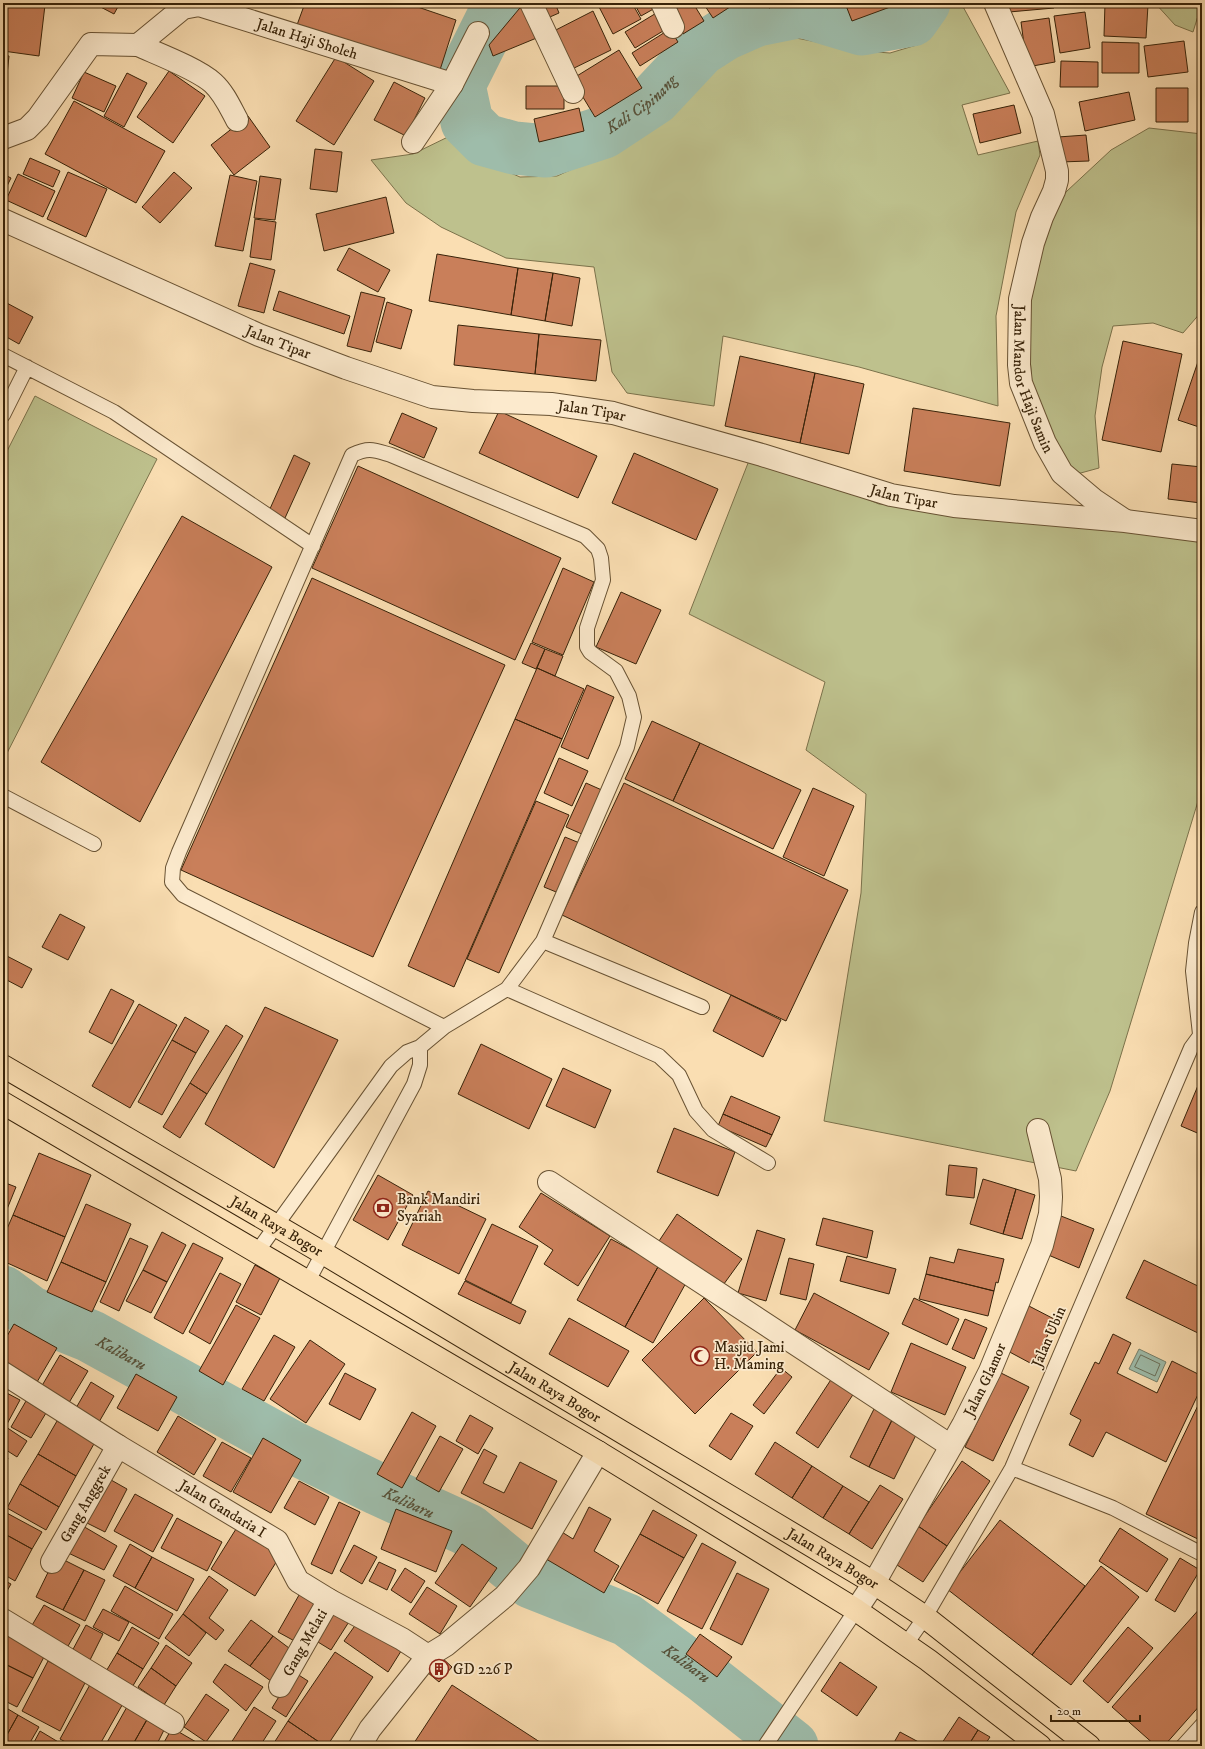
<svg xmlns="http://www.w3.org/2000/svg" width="1205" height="1749" viewBox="0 0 1205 1749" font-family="'IM FELL DW Pica',serif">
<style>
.green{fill:#bec18d;stroke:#7b724b}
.water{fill:#9ebcaa;stroke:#757f6a}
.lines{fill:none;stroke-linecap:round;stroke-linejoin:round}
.shore{stroke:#6b705a;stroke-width:1}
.river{stroke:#9ebcaa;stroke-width:53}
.building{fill:#c97f5a;stroke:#382309}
.service-casing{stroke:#685233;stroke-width:16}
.minor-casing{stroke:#685233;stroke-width:24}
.trunk-casing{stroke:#382309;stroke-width:24}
.service{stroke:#fceacd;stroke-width:14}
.minor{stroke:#fceacd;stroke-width:22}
.trunk{stroke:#fadeb2;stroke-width:22}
.labels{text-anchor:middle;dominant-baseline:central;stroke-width:3.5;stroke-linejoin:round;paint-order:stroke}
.street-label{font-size:15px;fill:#382309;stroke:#fceacd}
.poi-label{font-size:15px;fill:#382309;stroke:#fceacd;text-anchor:start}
.water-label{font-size:16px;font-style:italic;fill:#575139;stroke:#fceacd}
</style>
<rect width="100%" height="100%" fill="#fadeb2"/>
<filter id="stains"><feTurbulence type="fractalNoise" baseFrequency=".005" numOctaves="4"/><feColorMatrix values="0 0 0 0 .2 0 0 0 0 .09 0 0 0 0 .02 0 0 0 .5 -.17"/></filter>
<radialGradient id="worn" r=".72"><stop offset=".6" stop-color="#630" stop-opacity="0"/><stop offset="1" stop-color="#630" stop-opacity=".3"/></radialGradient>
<!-- green -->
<path class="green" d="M944,3H961L1010,93L962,105L978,155L1038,141L1040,155L1016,212L996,316L998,406L859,367L723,336L714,406L627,393L612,372L594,267L506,258L441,227L406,203L371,160L413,154L454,134L474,157L520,177L557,176L616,149L696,82L711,66L745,50L769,36L791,37L863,51L890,53L920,44Z
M1155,3H1202L1193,32L1175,25Z
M1149,128L1202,134V311L1183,333L1153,323L1113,326L1102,367L1095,416L1099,468L1077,474L1060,461L1032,384L1026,302L1049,212L1067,191L1111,150Z
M35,396L157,459L3,761V459Z
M750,458L808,475L879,504L1044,515L1202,535V788L1110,1091L1076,1171L824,1121L861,893L866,794L806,750L825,682L689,614Z"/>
<!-- water -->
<path class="water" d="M1139,1349L1166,1362L1157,1382L1129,1369Z"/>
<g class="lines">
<!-- shore -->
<path class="shore" d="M1141,1355L1160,1364L1155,1376L1135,1367Z"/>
<!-- river -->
<g class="river">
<path id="s1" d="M500,3L459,85L467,122L485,140L514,148L546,151L604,132L654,99L700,50L725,34L757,20L802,11L862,29L912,20L924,3"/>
<path id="s2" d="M3,1292L30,1312L90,1336L290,1446L378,1489L468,1530L531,1582L627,1620L706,1678L792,1746"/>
</g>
</g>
<!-- building -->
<path class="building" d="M3,3L45,5L39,56L3,51Z
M93,3H120L114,14Z
M305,3H406L456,20L439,73L297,25Z
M524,3L539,37L493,56L489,45Z
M536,3H555L559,13L543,20Z
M597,3H632L641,19L613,34Z
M634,3H655L657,7L641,16Z
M665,3H693L704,21L683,34Z
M703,3H736L713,18Z
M768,3H783L769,8Z
M845,3H901L852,21Z
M1009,3H1054V8L1009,12Z
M1105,3L1148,5L1146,38L1104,36Z
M593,11L611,50L566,72L548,34Z
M658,12L668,28L635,48L625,32Z
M1085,12L1090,48L1060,53L1054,16Z
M1049,18L1055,62L1027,67L1021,22Z
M670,29L678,42L640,66L632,53Z
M1184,41L1188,72L1148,77L1144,46Z
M1102,42L1139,43V73H1102Z
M619,50L642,88L595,117L572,79Z
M3,55L9,56L6,84H3Z
M336,57L374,81L334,145L296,121Z
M1061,61L1098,62V87H1060Z
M169,71L205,96L173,143L137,117Z
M84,72L116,86L104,112L72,98Z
M127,73L147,83L124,127L104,116Z
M394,82L425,98L406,136L374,120Z
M526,86H564V109H526Z
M1156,88H1188V122H1156Z
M1129,92L1135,120L1085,131L1079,102Z
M74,101L165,151L136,203L45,154Z
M1014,105L1021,133L980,143L973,114Z
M579,108L584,131L539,142L534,119Z
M248,116L270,147L234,175L211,145Z
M1086,135L1089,161L1060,162L1058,137Z
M315,149L342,152L337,192L310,189Z
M30,158L60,171L53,187L23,174Z
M68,172L107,189L86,237L47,219Z
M174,172L192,188L160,223L142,207Z
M3,174L11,178L3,194Z
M18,174L55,191L43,217L6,200Z
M230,175L257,181L243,251L215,246Z
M260,176L281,179L275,220L254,218Z
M386,197L394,233L324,251L316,214Z
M255,219L276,222L271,260L250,257Z
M349,248L390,270L378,292L337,270Z
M437,254L518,268L511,315L429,301Z
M250,263L275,270L264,313L238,306Z
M518,268L553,273L545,321L511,315Z
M553,273L580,278L572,326L545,321Z
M279,291L350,316L344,334L273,310Z
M361,292L385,298L371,352L347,346Z
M3,301L33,317L19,344L3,335Z
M387,302L412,310L401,349L376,342Z
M458,325L539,334L535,374L454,365Z
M539,334L601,340L596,381L535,374Z
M1123,341L1182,354L1161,452L1102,440Z
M1202,350V428L1178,420Z
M740,356L815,373L800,443L725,426Z
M815,373L864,384L849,454L800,443Z
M913,408L1010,423L1000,486L904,471Z
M499,411L597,456L578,498L479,453Z
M402,413L437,428L424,458L389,443Z
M634,453L718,489L696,540L612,503Z
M294,455L310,463L285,518L269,511Z
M1172,464L1202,467L1201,503L1168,499Z
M358,466L561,558L515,660L312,568Z
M182,516L272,567L140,822L41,762Z
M563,568L594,582L563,655L532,642Z
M312,578L505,665L373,957L181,870Z
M621,592L661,610L636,664L596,647Z
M531,643L545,649L536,669L522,663Z
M545,649L563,656L555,676L537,668Z
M537,668L584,689L562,739L515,719Z
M587,685L614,697L588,759L561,747Z
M515,719L562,739L454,987L408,966Z
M652,721L700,743L673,801L625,779Z
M700,743L801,790L773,849L673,801Z
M559,758L588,771L572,806L544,793Z
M586,783L604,791L584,835L566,827Z
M624,783L848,890L786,1021L562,915Z
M813,788L854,806L824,876L783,857Z
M536,801L569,815L499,973L467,959Z
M565,837L582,844L561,894L544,887Z
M60,914L85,927L68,960L42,947Z
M3,954L32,969L22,988L3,978Z
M111,989L134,1001L112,1044L89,1032Z
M731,995L781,1020L763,1057L713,1031Z
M139,1004L177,1025L130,1108L92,1086Z
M265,1007L338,1040L274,1168L205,1124Z
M185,1017L209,1031L196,1053L172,1040Z
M226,1025L243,1036L207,1094L190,1083Z
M172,1040L196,1053L162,1115L138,1102Z
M481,1044L552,1079L529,1129L458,1094Z
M563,1068L611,1090L595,1128L546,1106Z
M1202,1076V1135L1181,1126Z
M190,1083L207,1094L180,1138L163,1127Z
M731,1096L780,1117L772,1135L723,1114Z
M723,1114L772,1135L766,1147L718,1126Z
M674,1128L735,1152L718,1196L657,1172Z
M39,1153L91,1175L65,1237L13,1215Z
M949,1165L977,1168L974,1198L946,1195Z
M378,1175L413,1195L388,1240L353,1220Z
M983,1179L1016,1189L1003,1234L970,1224Z
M3,1182L16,1187L3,1219Z
M1016,1189L1035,1195L1022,1239L1003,1234Z
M428,1191L486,1219L459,1274L402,1245Z
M541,1193L610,1236L578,1286L544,1264L553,1250L519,1227Z
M86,1204L131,1224L106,1282L61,1262Z
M677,1214L742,1259L721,1288L657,1244Z
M13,1215L65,1237L47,1281L3,1261V1238Z
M1061,1216L1094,1229L1079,1268L1046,1254Z
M823,1218L873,1231L867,1258L816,1245Z
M492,1224L538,1246L511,1303L465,1280Z
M757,1230L785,1239L766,1301L738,1293Z
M162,1232L186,1245L167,1282L143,1270Z
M130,1238L148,1246L119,1311L100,1302Z
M611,1239L659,1265L625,1327L577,1300Z
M193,1243L223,1258L183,1334L154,1318Z
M958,1249L1004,1259L998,1283L996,1282L994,1291L926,1274L930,1257L954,1263Z
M847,1256L896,1269L889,1294L840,1281Z
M789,1258L814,1264L806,1300L780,1294Z
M1144,1260L1202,1288V1335L1126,1298Z
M61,1262L106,1282L92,1312L47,1292Z
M255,1265L280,1278L261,1315L236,1302Z
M659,1265L687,1281L653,1343L625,1327Z
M143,1270L167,1282L151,1313L126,1301Z
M220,1273L241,1284L210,1344L189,1332Z
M926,1274L994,1291L988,1316L919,1299Z
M465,1281L526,1311L520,1324L458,1294Z
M814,1293L889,1333L869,1370L795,1330Z
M704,1298L757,1352L695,1414L642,1360Z
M914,1298L959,1319L947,1345L902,1324Z
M236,1305L260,1318L223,1385L199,1371Z
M1027,1305L1056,1320L1032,1364L1004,1349Z
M3,1317L8,1320L3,1329Z
M569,1318L629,1351L608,1387L549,1354Z
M965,1319L987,1328L974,1359L952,1349Z
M14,1324L57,1348L37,1382L3,1363V1343Z
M1113,1334L1131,1343L1117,1373L1157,1393L1172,1361L1202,1376V1386L1166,1462L1106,1432L1093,1457L1069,1445L1081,1420L1070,1414L1095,1362L1099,1364Z
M274,1335L295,1347L264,1401L242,1389Z
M310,1340L345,1364L306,1423L270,1399Z
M911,1343L966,1367L945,1415L891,1392Z
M60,1355L88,1371L67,1406L40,1389Z
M781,1368L792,1377L764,1414L753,1405Z
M345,1373L376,1389L360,1420L329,1404Z
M1001,1373L1029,1387L993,1461L965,1447Z
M136,1374L177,1397L158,1431L117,1408Z
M834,1375L856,1390L818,1448L796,1433Z
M91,1382L114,1396L99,1422L76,1408Z
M3,1391L20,1400L7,1424L3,1422Z
M1202,1397V1541L1146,1514Z
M26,1401L46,1413L31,1438L11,1427Z
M874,1409L893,1418L869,1467L850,1457Z
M412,1412L436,1426L402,1488L377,1474Z
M731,1413L753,1426L731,1460L709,1446Z
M470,1415L493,1428L478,1454L456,1441Z
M178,1416L216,1439L194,1475L157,1452Z
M893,1418L918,1431L894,1479L869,1467Z
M57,1421L95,1442L76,1476L38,1454Z
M3,1425L27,1441L17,1457L3,1448Z
M440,1436L463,1449L439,1492L416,1479Z
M263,1438L301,1460L271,1513L233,1492Z
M222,1442L251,1458L231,1492L203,1476Z
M775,1442L812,1466L792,1498L755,1474Z
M484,1449L497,1456L483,1483L504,1493L520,1462L557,1481L532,1529L461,1493Z
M38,1454L76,1476L59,1507L20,1484Z
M3,1455L8,1458L3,1468Z
M962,1461L990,1481L947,1546L918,1526Z
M812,1466L843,1486L823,1518L792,1498Z
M104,1476L127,1489L105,1532L81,1520Z
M299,1481L329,1497L315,1525L284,1508Z
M20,1484L59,1507L46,1530L7,1508Z
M880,1485L903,1499L872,1549L849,1534Z
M843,1486L869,1502L849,1534L823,1518Z
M135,1494L173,1515L153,1552L114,1531Z
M339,1502L360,1512L332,1574L311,1564Z
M589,1507L611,1519L594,1551L619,1566L604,1593L541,1556L557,1529L573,1539Z
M396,1509L452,1531L436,1572L381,1549Z
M653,1510L697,1535L684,1558L640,1534Z
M3,1511L42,1532L32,1549L3,1533Z
M177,1518L222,1542L207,1571L161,1548Z
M1000,1520L1085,1586L1032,1655L947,1589Z
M76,1522L117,1546L104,1570L62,1550Z
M918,1526L947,1546L923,1582L894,1563Z
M1120,1528L1168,1559L1147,1592L1099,1561Z
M236,1529L280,1556L255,1596L211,1569Z
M3,1533L32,1549L15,1581L3,1574Z
M640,1534L684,1558L658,1604L614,1580Z
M702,1543L736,1562L702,1629L667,1611Z
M130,1544L152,1557L135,1588L113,1576Z
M462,1544L497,1568L470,1607L435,1583Z
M354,1545L377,1557L362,1584L340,1571Z
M56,1556L84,1570L63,1610L36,1597Z
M152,1557L194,1579L177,1611L135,1588Z
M1180,1558L1200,1570L1175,1612L1155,1600Z
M379,1562L396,1570L387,1590L369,1581Z
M1101,1566L1139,1597L1071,1685L1032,1655Z
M405,1568L425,1581L411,1603L391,1590Z
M84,1570L105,1580L85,1621L63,1610Z
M737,1573L769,1589L742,1645L710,1629Z
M209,1576L228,1590L209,1618L224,1630L216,1640L183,1614Z
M3,1580L11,1584L3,1598Z
M125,1586L173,1614L159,1639L111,1611Z
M427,1587L457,1606L440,1634L409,1614Z
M303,1588L324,1601L300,1644L278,1632Z
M44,1605L80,1625L67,1648L31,1627Z
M334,1606L352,1617L331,1650L313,1639Z
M1202,1606V1703L1164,1746H1156L1112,1707Z
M103,1609L129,1622L119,1641L93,1627Z
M183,1614L206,1633L189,1656L165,1638Z
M251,1620L273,1636L250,1666L228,1651Z
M359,1620L403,1648L388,1672L344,1641Z
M86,1625L103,1634L89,1662L71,1653Z
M132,1627L159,1643L143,1669L117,1653Z
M1128,1627L1153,1648L1108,1703L1083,1681Z
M3,1633L45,1655L33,1678L3,1663Z
M700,1634L732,1657L717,1677L686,1654Z
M273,1636L297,1654L275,1684L250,1666Z
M166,1645L192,1663L176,1686L151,1668Z
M335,1652L373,1677L327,1746H325L288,1721Z
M117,1653L143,1669L131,1689L105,1673Z
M440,1656L452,1667L439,1682L427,1672Z
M48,1661L86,1681L60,1731L22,1711Z
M840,1662L877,1687L857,1716L821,1691Z
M3,1663L33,1678L17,1707L3,1700Z
M225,1664L263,1687L246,1711L213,1682Z
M151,1668L176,1686L164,1705L138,1687Z
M294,1672L308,1681L286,1717L272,1708Z
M92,1681L125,1700L99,1746H73L60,1739Z
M452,1685L546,1746H412Z
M206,1694L229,1710L206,1742L184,1727Z
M128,1705L149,1716L132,1746H105Z
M3,1706L18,1715L3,1742Z
M254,1707L276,1721L260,1746H229Z
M18,1715L39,1727L28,1746H3V1742Z
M149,1716L166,1726L156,1746H132Z
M959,1717L978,1730L968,1746H940Z
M288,1721L325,1746H272Z
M172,1728L203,1746H162Z
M978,1730L990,1737L984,1746H968Z
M40,1731L65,1746H32Z
M900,1732L926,1746H892Z"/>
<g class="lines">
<!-- service casing -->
<g class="service-casing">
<path id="service" d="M3,355L114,412L313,546
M3,415L27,367
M3,796L94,844
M543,941L702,1007
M507,989L659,1056L679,1075L696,1111L713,1130L768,1163
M1200,1034L1193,971L1196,943L1202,912
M420,1047L444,1027L507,989L543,941L627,747L634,717L629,696L616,671L590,652L587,647V628L603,580L601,558L598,549L585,536L391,455C374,450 369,447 352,455L179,852L173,868L172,882L183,895L444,1027
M257,1252L391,1066L407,1052L420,1047V1065L414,1084L308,1281
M1012,1468L1113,1508L1202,1554
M906,1644L925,1617L1012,1468L1191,1048L1202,1033
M765,1746L856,1610
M1183,1746L1202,1725"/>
</g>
<!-- minor casing -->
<g class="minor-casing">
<g id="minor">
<path d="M531,3L573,92"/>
<path d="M662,3L673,27"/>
<path id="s3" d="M995,3L1043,114L1057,171V180L1054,191L1042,217L1033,243L1020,299L1019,365L1021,383L1045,443L1062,473L1094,500L1124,520"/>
<path d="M138,45C158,54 198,69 213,83C224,93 230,107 237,120"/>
<path id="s4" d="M3,138L27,129L38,118L91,44L138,45L183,8L199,5L452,84"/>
<path d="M413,142L452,84L478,33"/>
<path id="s5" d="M3,220L259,335L346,368L432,397L473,401L551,404L613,413L762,455L891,495L954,506L1125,521L1202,531"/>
<path d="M549,1182L951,1446"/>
<path id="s6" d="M3,1373L118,1446L277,1541L298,1581L329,1600L402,1639L428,1656"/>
<path id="s7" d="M52,1562L118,1446"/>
<path id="s8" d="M856,1610L874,1583L963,1425L990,1371L1042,1245L1050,1214L1051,1197L1050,1179L1038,1130"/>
<path d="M3,1620L173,1723"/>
<path id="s9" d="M280,1686L329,1600"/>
<path d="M360,1746L370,1729L428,1656L446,1645L505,1596L529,1568L598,1452"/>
</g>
</g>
<!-- trunk casing -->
<g class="trunk-casing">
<g id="trunk">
<path id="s10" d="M3,1066L323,1253L874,1583L925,1617L1089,1746"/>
<path d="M3,1103L598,1452L856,1610L928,1660L1040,1746"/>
</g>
</g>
<!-- service -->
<use href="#service" class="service"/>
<!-- minor -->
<use href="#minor" class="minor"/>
<!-- trunk -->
<use href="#trunk" class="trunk"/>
</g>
<!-- icons -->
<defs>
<g id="bank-ring" transform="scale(1)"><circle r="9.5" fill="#fceacd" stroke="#8f2418" stroke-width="1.5"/><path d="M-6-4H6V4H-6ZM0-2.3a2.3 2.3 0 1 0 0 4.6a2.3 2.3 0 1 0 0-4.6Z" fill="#8f2418"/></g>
<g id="mosque-ring" transform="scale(1)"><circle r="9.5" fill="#fceacd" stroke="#8f2418" stroke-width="1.5"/><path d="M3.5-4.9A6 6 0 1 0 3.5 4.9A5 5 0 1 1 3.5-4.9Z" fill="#8f2418"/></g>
<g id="building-ring" transform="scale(1)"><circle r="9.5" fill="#fceacd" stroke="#8f2418" stroke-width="1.5"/><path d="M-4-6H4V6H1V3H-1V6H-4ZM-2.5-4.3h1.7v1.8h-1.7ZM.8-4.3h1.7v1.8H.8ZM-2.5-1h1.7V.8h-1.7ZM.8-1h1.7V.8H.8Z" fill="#8f2418"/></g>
</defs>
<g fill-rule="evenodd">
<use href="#bank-ring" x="383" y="1208"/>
<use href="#mosque-ring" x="700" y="1356"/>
<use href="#building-ring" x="439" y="1669"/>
</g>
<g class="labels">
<!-- street labels -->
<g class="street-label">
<text stroke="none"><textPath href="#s4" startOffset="367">Jalan Haji Sholeh</textPath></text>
<text stroke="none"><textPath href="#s5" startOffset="301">Jalan Tipar</textPath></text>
<text stroke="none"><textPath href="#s3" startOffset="396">Jalan Mandor Haji Samin</textPath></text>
<text stroke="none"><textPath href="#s5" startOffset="625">Jalan Tipar</textPath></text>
<text stroke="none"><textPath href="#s5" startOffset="949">Jalan Tipar</textPath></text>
<text stroke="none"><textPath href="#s10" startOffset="317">Jalan Raya Bogor</textPath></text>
<text transform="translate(1049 1337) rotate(-67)">Jalan Ubin</text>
<text stroke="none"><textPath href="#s8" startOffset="264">Jalan Glamor</textPath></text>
<text stroke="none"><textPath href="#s10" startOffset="641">Jalan Raya Bogor</textPath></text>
<text stroke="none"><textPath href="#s7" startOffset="67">Gang Anggrek</textPath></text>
<text stroke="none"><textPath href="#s6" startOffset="258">Jalan Gandaria I</textPath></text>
<text stroke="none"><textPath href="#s10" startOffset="965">Jalan Raya Bogor</textPath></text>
<text stroke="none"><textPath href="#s9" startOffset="50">Gang Melati</textPath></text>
</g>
<!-- poi labels -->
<g class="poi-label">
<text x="397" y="1199">Bank Mandiri<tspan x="397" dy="17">Syariah</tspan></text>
<text x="714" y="1347">Masjid Jami<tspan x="714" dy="17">H. Maming</tspan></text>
<text x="453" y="1669">GD 226 P</text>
</g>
<!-- water labels -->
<g class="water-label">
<text stroke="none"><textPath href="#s1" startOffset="325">Kali Cipinang</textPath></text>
<text stroke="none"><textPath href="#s2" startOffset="134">Kalibaru</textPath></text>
<text stroke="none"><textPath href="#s2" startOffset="458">Kalibaru</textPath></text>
<text stroke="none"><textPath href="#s2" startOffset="782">Kalibaru</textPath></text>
</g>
</g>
<!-- margin -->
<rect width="1205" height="1749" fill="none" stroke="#fadeb2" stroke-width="16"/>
<rect x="4" y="4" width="1197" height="1741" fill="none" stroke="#382309" stroke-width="2"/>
<rect x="8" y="8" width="1189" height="1733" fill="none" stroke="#382309"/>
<!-- scale -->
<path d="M1051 1715v6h89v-6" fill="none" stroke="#382309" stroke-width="2"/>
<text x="1057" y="1715" font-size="12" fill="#382309" stroke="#fceacd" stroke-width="3" paint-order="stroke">20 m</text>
<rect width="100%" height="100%" filter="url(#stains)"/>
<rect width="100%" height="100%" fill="url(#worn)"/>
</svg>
